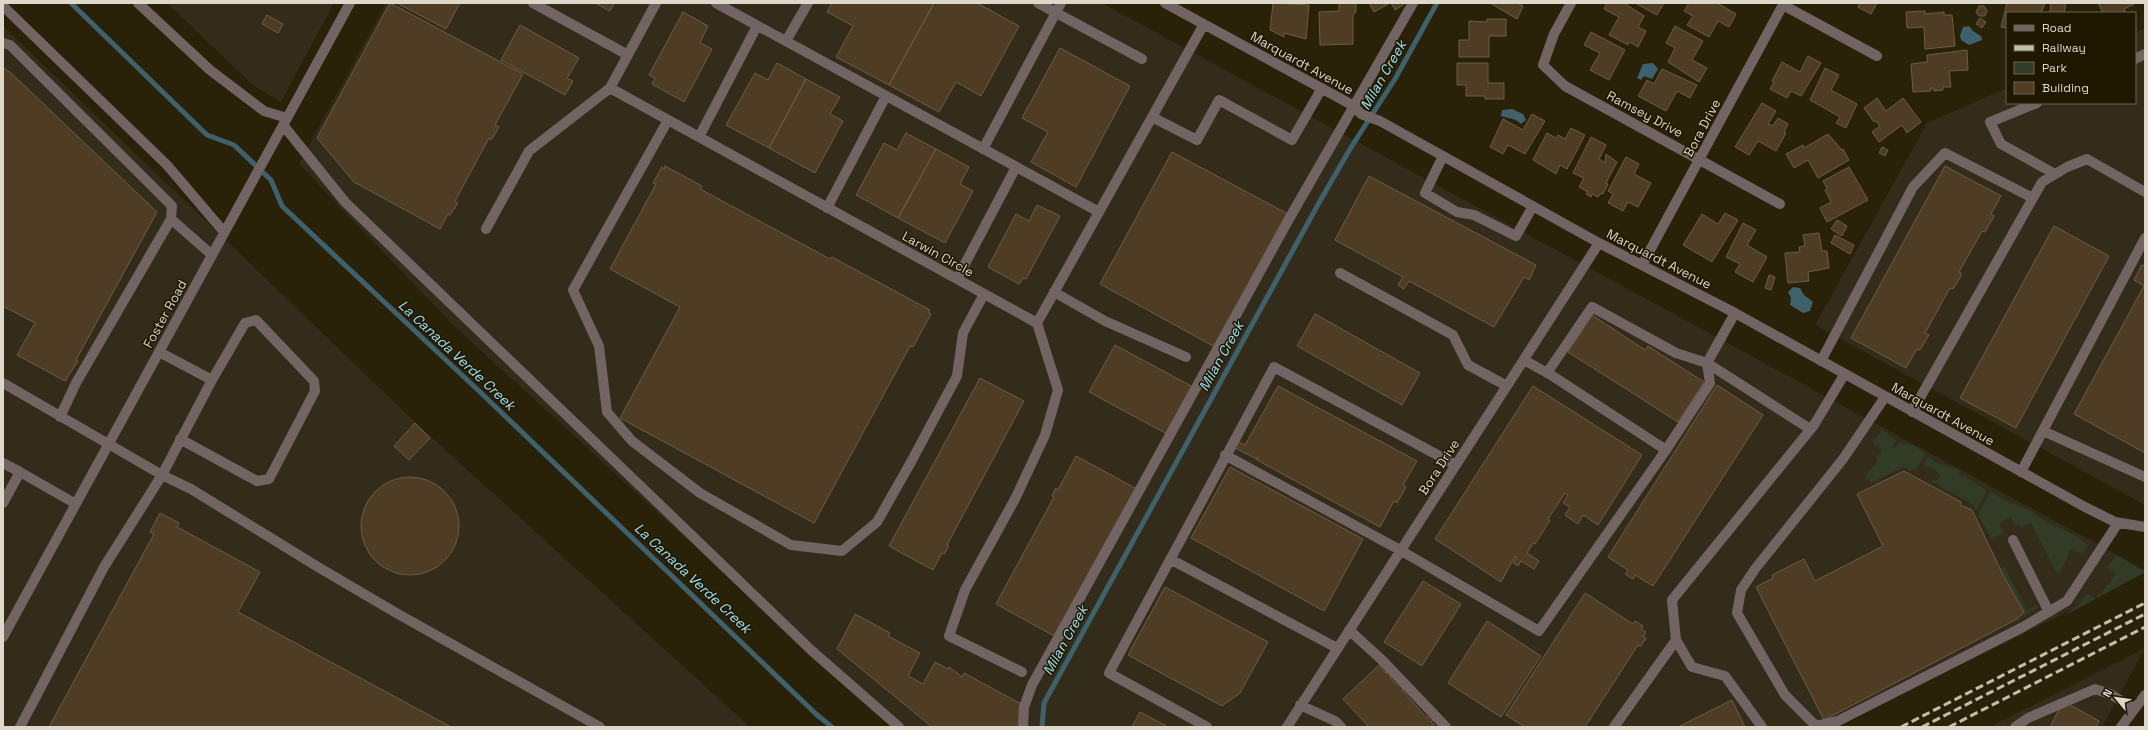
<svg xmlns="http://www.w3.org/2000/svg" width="2148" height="730" viewBox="0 0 2148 730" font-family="'Space Grotesk',sans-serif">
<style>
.industrial{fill:#332c1b}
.green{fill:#323b25}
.water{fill:#3e616b}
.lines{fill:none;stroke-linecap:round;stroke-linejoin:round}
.stream{stroke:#3e616b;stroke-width:5}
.building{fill:#4e3c25;stroke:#6e5d46}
.minor{stroke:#726463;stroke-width:10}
.rail{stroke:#c3bdae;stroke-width:3;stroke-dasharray:8 4;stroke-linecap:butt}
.labels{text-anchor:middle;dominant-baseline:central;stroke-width:3;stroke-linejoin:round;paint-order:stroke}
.street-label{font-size:13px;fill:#ddd8ca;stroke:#201701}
.water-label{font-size:14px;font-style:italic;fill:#9de2f5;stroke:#201701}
</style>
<rect width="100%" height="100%" fill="#292108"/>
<!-- industrial -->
<path class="industrial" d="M167,3H334L281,102L254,86Z
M386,3H1102L2145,570V573L1836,727H891L451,323L299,164Z
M3,26L417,424L750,727H3Z
M2145,28V505L1815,325L1927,123L2007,88V103H2135V33Z
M2145,648L2102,727H1990Z"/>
<!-- green -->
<path class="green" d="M1882,430L1896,440L1892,447L1895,449L1899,442L1913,445L1926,454L1916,470L1913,469L1912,471L1903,467L1871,483L1869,479L1867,481L1865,477L1878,460L1876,458L1882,450L1872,443Z
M1928,456L1937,463L1960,470L1959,476L1963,478L1964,476L1987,490L1976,511L1974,505L1931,481L1937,480L1940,476L1935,470L1923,466Z
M1990,492L2011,503L2027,509L2050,524L2063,529L2080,538L2088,546L2082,554L2071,549L2060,573L2058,571L2056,572L2031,523L2021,528L2019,525L2016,526L2011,517L1999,523L2004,533L1991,539L1978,514Z
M2116,555L2145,572L2064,616L2079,604L2087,593L2096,598L2099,593L2101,594L2108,584L2109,585L2115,573L2107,568Z
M2004,566L2027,610L2036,605L2038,606V608L2021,617L2024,612L2012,589H2010L2001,568Z"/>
<!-- water -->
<path class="water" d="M1969,26L1973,31L1981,36L1982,40L1969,45L1961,40L1960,36L1963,27Z
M1653,63L1658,69L1652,79L1644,76L1641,80L1637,78L1643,64Z
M1512,109L1523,114L1526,120L1521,124L1516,120L1501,116L1502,110Z
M1793,287L1800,288L1804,295L1813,302L1810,311L1803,313L1790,305L1791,298L1788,292Z"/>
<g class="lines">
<!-- stream -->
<path class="stream" d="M71,3L207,135L234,145L271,180L282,206L479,391L816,714L832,727
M1042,727L1044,703L1320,201L1350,149L1395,79L1437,3"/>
</g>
<!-- building -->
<path class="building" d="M390,3L523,74L495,125L499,127L491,140L489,138L455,201L458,203L450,215L448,214L440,229L354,182L317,138Z
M397,3H460L446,29Z
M595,3H614L610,11Z
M832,3H934L889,85L836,57L853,26L827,12Z
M934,3H977L1019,26L981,96L956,82L939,112L889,85Z
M1271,3L1309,5L1306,39L1284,33V37L1270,30L1273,4Z
M1339,3H1356V12L1353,15V44L1320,45L1319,12L1339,11Z
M1369,3H1390L1374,12Z
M1391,3H1406L1395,10Z
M1490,3H1517L1523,6L1517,19Z
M1607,3H1624L1644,16L1638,27L1646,31L1638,47L1630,42L1628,45L1609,35L1619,17L1604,9Z
M1635,3H1664L1657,15Z
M1689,3H1717L1736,14L1729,27L1718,21L1709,37L1687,25L1693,16L1684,11Z
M1860,3H1877L1871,14L1858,7Z
M2007,3H2045L2041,13H2007V28L2001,27Z
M2051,3H2066L2064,13H2050Z
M2098,3H2136L2124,9L2126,13H2103Z
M1979,6H1984L1987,11L1985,16H1979L1976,12Z
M1925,11V14L1944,12V15H1952L1955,46L1925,49L1924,27L1907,28L1906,12Z
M683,12L708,26L700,43L712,49L684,102L652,84L655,78L649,75Z
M267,15L283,24L278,33L262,24Z
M1980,18L1986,22L1982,28L1976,24Z
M1487,19H1506V36H1489V57H1459V40H1469V21L1487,22Z
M520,25L579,58L567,78L573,81L565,95L501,60Z
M1675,26L1703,41L1692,60L1707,68L1699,82L1668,62L1675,48L1666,43Z
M1591,32L1625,50L1609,80L1590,70L1600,53L1584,45Z
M1060,48L1130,86L1076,187L1031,162L1048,132L1022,118Z
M1967,50L1968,70L1949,71L1951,87H1943V90L1934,91V88H1931V91L1913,92L1911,64L1927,62V55Z
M1808,56L1821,63L1801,96L1791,91L1787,98L1770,89L1774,82L1772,81L1782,62L1800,72Z
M777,63L806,79L769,148L726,125L755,73L768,80Z
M1457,63H1488V83H1504V99H1485V96H1466V85H1457Z
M3,68L10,72L157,212L76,360L78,361L65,381L17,355L35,323L3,306Z
M1825,68L1839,75L1831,90L1857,104L1846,128L1836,123L1840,117L1810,100Z
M1662,69L1697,85L1690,98L1677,91L1666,111L1638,96L1647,80L1654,84Z
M806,79L840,97L830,114L843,121L815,173L769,148Z
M1877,98L1886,111L1903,98L1921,122L1907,133L1902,125L1879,142L1872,132L1880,126L1876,121L1874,122L1864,108Z
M1762,103L1776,111L1768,124L1773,126L1778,118L1788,124L1784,132L1786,133L1776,151L1758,141L1749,155L1735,147Z
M1532,114L1545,121L1525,154L1508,145L1503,154L1490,147L1503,119L1523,130Z
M1571,128L1585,135L1567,169L1560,165L1556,174L1533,160L1547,133L1556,138L1558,135L1565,139Z
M906,133L936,149L898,218L856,195L884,143L897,150Z
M1828,134L1842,150L1843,149L1849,160L1818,178L1808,160L1794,168L1786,154L1803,145L1804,148Z
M1591,137L1606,145L1599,159L1605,163L1606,154L1617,162L1606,183L1608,184L1603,194L1601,193L1598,197L1592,194L1591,197L1586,194L1588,192L1579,187L1584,178L1573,173Z
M1882,147L1888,150L1885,156L1879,153Z
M936,149L969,167L960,184L973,191L945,243L898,218Z
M1172,152L1288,214L1215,347L1100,284Z
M1626,157L1639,164L1634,174L1651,183L1638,207L1628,202L1623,211L1608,203L1613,194L1608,191Z
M665,166L702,186L700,189L830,259L832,257L930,310L928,312L931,314L913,347L910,346L814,523L620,418L680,307L610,269L656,184L653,183L662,167L664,169Z
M1945,166L2001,196L1991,214L1994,216L1985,232L1982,231L1959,272L1962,274L1953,289L1950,288L1925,333L1929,335L1920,350L1917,349L1906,368L1851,338Z
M1849,167L1868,200L1827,222L1820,208L1831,202L1825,190L1827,188L1823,181Z
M1369,176L1536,265L1529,280L1524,277L1494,327L1409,281L1404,289L1398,285L1403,277L1335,240Z
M1037,205L1060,216L1026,279L1023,278L1019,284L988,267L1016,214L1029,221Z
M1725,213L1738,220L1712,262L1683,245L1702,214L1718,224Z
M1837,220L1847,226L1842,236L1831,229Z
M1743,223L1756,230L1747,245L1767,257L1753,282L1735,272L1740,264L1726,257Z
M2054,226L2109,256L2016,428L1960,398Z
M1819,233L1822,251H1827L1829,268L1808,272L1809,281L1788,283L1785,253L1800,252L1799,247L1805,246L1803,235Z
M1835,235L1854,245L1850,254L1831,243Z
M2142,265L2145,266V453L2074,414L2144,286L2134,280Z
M1769,275L1775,277L1771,290L1765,288Z
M1315,314L1420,373L1402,405L1297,346Z
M1592,315L1645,350L1648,346L1704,382L1678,422L1568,352Z
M1115,345L1193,387L1167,434L1089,392Z
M980,378L1024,401L947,545L949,546L944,554L942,553L933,570L889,546Z
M1717,385L1763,415L1653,586L1635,575L1633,579L1625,574L1628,570L1608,557Z
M1278,386L1417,461L1403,485L1406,487L1397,503L1394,501L1380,527L1257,460L1258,457L1257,459L1231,446L1235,440L1245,445Z
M1533,386L1642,455L1598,525L1583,515L1578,524L1565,515L1570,507L1563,503L1568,495L1565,493L1548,519L1550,520L1535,544L1533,543L1527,553L1539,561L1534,569L1521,561L1518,566L1513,563L1517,557L1515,556L1501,582L1435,539Z
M415,423L430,438L409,460L394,446Z
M1076,456L1137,489L1056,637L996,604L1054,497L1052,496L1056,488L1058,490Z
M1230,467L1363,539L1324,611L1191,538Z
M1904,471L1961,502L1960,505L1972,510L2003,575L2024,612L2017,619L1824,720L1756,587L1773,578L1772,575L1804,559L1815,581L1883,546L1857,494Z
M361 526a49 49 0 1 1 98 0a49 49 0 1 1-98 0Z
M160,513L179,523L177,527L260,572L238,612L451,727H49L154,534L150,532Z
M1423,581L1461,604L1422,666L1384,642Z
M1165,587L1268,642L1240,693L1222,706L1128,655Z
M1585,593L1633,624L1635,621L1643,626L1641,629L1646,632L1643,636L1646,638L1641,646L1638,645L1585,727H1525L1506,715Z
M855,614L890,633L888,636L920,653L908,676L923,684L935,662L948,669L949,667L962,677L964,673L1023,705L1020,727H932L837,649Z
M1487,621L1541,656L1501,717L1448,683Z
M1379,665L1386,673L1388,671L1392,675L1390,677L1396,684L1399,681L1405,688L1402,690L1427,718L1429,715L1433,720L1431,722L1436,727H1369L1343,699Z
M1732,700L1745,727H1678Z
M2065,702L2099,721L2096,727H2050L2062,704Z
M1140,712L1168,727H1132Z"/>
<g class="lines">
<!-- minor -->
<path class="minor" d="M138,3L210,70L264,111L287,118
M533,3L628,55
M656,3L610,88L1037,323L1204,24
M716,3L1099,212
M1038,3L1142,59
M1165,3L1354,106L1361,114L1380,121L1599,243L1735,313L2085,507L2115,522L2145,527
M1571,3L1554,34L1543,65L1565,86L1780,204
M1783,5L1877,56
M3,6L167,165L224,232
M786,41L808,3
M3,43L10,45L153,187L172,206L171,219L212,255
M2135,59L2145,54
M2037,103L1990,122L2001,144L2055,174
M1152,117L1197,140L1219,100L1292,140L1322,88
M668,120L573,290L599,346L607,412L632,441L700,493L791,545L842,551L877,522L911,462L957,376L963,333L984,294
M283,125L345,202L811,650L899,727
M699,137L757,26
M983,149L1061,3
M1443,156L1425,193L1457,212L1474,215L1516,236L1533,206
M827,208L886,96
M486,229L529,151L610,88
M1642,265L1784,3
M1340,273L1453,335L1468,365L1507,386
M957,279L1016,167
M1054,292L1105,321L1186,357
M1821,361L1913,187L1945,153L2033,198
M1547,373L1592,307L1676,353L1707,363L1810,429
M3,383L162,475L191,489L318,567L398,614L600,727
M1885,397L1843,459L1755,569L1741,590L1737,613L1785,695L1816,726L1838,721L2023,627L2067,601L2118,523
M1912,412L2042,182L2067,167L2087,159L2145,192
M60,417L76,383L171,219
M2043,431L2145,477
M180,439L257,481L269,479L315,391L314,381L256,320L245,323L212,380
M1666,450L1710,383L1707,363L1735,313
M1225,455L1400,550L1539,631L1666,450L1551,375L1524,360
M3,463L20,472L3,503
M20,472L76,504
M2021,472L2145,238
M2013,540L2049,612
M1170,559L1337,648
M1349,630L1382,660L1446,727
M3,637L350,3
M1022,672L949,636L965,590L1016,497L1045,435L1058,390L1037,323
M1300,705L1335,721L1341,727
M20,727L104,567L162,475L212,380L159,352
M1023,727L1024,707L1032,685L1289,219L1413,3
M1207,727L1109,673L1274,367L1456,465
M1287,727L1599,243
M1614,727L1676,640
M1762,727L1725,676L1692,667L1676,640L1672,600L1814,425L1844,375
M2015,727L2028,718L2095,689L2110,694L2134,708
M2121,727L2145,695"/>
<!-- rail -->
<path class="rail" d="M1901,727L2145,603
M1922,727L2145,614
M1949,727L2145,627"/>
</g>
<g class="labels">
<!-- street labels -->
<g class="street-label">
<text transform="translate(1302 63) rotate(29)">Marquardt Avenue</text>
<text transform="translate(1645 114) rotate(28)">Ramsey Drive</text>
<text transform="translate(1702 128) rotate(-62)">Bora Drive</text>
<text transform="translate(938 254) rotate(29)">Larwin Circle</text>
<text transform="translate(1659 259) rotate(27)">Marquardt Avenue</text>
<text transform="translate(165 314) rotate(-61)">Foster Road</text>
<text transform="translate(1943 414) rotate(29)">Marquardt Avenue</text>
<text transform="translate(1439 467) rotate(-57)">Bora Drive</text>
</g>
<!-- water labels -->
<g class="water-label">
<text transform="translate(1383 75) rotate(-60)">Milan Creek</text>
<text transform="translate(457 355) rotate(43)">La Canada Verde Creek</text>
<text transform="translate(1221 356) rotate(-61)">Milan Creek</text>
<text transform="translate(693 578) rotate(43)">La Canada Verde Creek</text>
<text transform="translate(1065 640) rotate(-61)">Milan Creek</text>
</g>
</g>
<!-- border -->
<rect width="2148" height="730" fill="none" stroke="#ddd8ca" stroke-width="8"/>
<!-- legend -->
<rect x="2006" y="12" width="130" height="92" fill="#201701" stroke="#6c6451"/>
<rect x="2014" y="25" width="20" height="6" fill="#726463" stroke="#6c6451"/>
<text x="2042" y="32" font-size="12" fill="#ddd8ca">Road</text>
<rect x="2014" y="45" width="20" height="6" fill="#c3bdae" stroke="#6c6451"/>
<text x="2042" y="52" font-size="12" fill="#ddd8ca">Railway</text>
<rect x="2014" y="62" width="20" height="12" fill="#323b25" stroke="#6c6451"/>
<text x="2042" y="72" font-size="12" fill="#ddd8ca">Park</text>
<rect x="2014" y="82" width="20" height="12" fill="#4e3c25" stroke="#6c6451"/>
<text x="2042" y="92" font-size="12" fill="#ddd8ca">Building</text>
<!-- north arrow -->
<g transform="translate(2116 698) rotate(299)" stroke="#201701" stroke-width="3" paint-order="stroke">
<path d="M0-3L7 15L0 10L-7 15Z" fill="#ddd8ca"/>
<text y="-6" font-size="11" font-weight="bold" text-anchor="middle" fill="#ddd8ca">N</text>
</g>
</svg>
